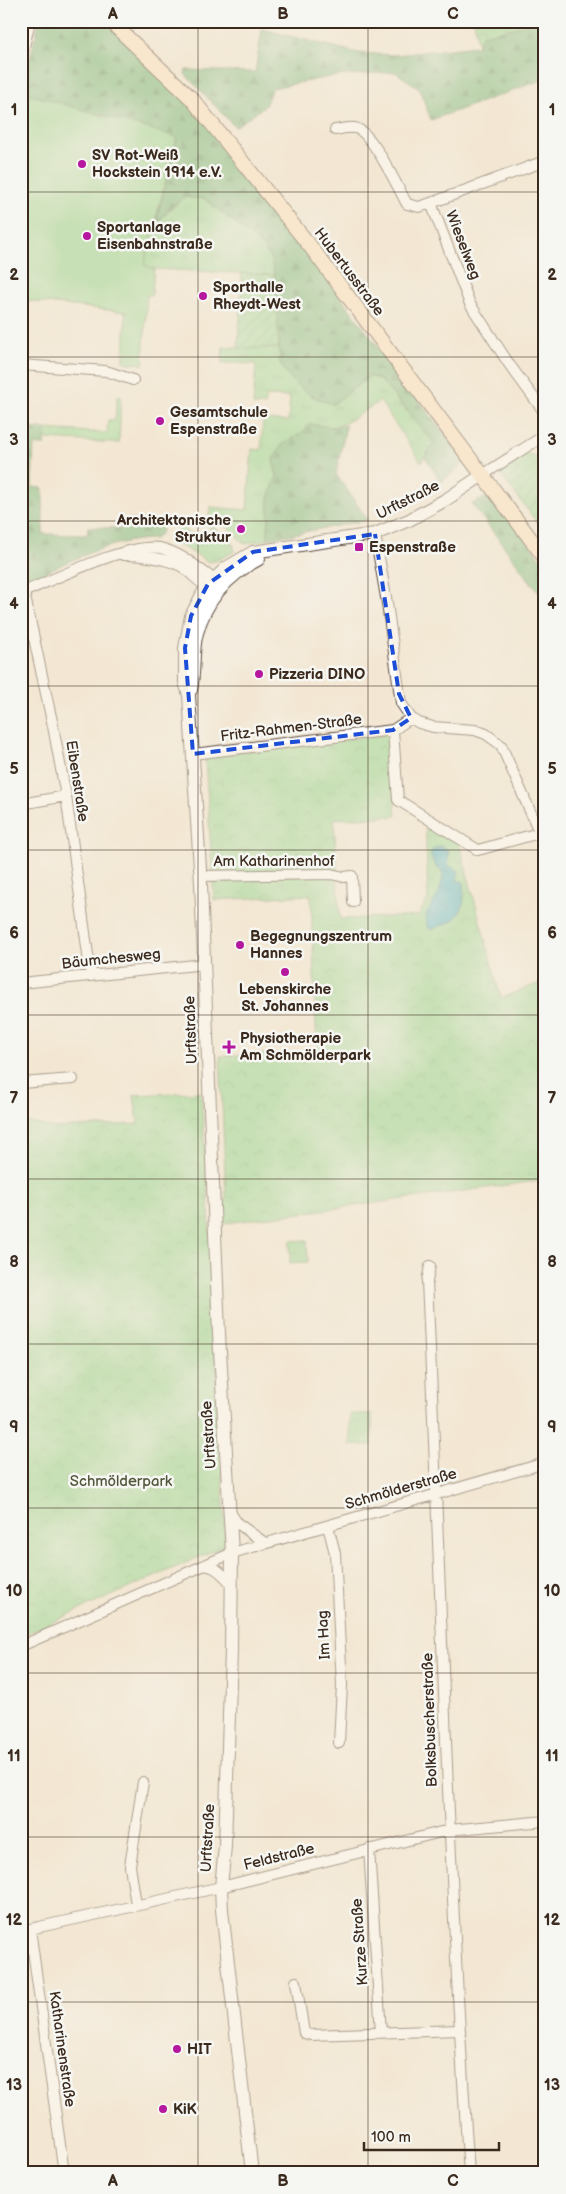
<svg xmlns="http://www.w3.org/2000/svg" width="566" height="2194" viewBox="0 0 566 2194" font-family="'Balsamiq Sans',sans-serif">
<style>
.grass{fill:url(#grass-tufts);stroke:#678057}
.forest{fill:url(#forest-firs);stroke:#58714c}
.park{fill:url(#park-crowns);stroke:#678057}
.garden{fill:url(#garden-furrows);stroke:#678057}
.pitch{fill:#93d790;stroke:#678057}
.water{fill:url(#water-ripples);stroke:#406e70}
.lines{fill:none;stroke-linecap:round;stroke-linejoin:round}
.minor-casing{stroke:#574639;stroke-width:12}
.tertiary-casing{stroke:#574639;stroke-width:14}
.secondary-casing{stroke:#574639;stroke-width:16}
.minor{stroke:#fff;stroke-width:10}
.tertiary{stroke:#fff;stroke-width:12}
.secondary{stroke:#fee5c5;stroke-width:14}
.marked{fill:none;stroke:#1d4ed8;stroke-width:4;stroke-dasharray:10 6;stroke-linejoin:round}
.grid{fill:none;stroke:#3b2a1e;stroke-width:1;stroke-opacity:0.55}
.poi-dot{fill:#b5179e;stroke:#f6f6f2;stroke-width:2}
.labels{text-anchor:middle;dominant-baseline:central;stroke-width:5;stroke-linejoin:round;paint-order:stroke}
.poi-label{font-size:15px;font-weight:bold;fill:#3b2a1e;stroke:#f6f6f2;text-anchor:start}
.street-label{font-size:15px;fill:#3b2a1e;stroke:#f6f6f2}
.park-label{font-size:15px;fill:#51553a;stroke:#f6f6f2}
.neatline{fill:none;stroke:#3b2a1e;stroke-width:2}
.grid-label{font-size:16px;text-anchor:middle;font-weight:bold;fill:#3b2a1e}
</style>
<defs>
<pattern id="grass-tufts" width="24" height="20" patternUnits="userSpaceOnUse" patternTransform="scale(1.25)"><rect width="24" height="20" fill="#93d790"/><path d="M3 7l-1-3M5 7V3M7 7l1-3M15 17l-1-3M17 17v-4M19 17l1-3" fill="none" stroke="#80b97c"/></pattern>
<pattern id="forest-firs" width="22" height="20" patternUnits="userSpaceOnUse" patternTransform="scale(1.25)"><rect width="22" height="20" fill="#76b87a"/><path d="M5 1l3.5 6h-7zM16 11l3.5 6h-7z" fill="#629663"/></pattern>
<pattern id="park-crowns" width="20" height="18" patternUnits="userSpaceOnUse" patternTransform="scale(1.25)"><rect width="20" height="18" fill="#93d790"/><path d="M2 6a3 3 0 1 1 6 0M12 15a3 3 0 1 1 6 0" fill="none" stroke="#80b97c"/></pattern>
<pattern id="garden-furrows" width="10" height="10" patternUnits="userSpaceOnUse" patternTransform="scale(1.25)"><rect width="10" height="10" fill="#93d790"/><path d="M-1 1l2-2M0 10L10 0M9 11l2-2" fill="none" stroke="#80b97c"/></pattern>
<pattern id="water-ripples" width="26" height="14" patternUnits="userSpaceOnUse" patternTransform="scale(1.25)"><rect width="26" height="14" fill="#45b1c3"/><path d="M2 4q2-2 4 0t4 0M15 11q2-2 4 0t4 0" fill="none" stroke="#3b909e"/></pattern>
</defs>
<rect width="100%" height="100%" fill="#f6f6f2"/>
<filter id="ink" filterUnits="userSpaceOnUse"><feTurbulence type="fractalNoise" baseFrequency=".02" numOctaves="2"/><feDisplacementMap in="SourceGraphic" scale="10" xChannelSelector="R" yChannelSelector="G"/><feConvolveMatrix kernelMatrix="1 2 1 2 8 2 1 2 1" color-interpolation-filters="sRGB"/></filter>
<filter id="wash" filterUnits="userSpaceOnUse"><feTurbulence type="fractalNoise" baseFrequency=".0096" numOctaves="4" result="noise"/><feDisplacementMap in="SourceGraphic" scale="20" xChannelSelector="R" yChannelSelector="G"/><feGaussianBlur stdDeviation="1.12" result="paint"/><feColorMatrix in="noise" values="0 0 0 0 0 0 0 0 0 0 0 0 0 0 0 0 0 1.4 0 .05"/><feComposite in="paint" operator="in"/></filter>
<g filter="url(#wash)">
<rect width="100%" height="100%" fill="#f3e7d3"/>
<!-- grass -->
<path class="grass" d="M21,96L177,137L153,232C160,218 172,207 185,197L205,199L259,242L270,257L275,275L154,269L144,265L143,364L124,362L126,312L21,300Z
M223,347L279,348L280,363L311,396L333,404L370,376L381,381L434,443L421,462L380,401L344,424L332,427L310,424L300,434L282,445L273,460L277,476L269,498L268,539L245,544L226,526L209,518L210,507L247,510L252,449L261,450L263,420L288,421L290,397L266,396L265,405H253L256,364L222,363Z
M117,396H121L119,443L45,439L46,429L107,433L108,420H115Z
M183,525H186V533L210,534V526H212L232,542L235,551L216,561L209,562L174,542L176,532Z"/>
<!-- forest -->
<path class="forest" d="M39,21H103L163,74L218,136L466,462L441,482L425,457L434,443L381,380L370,376L333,404C310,397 291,385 280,363L275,275L270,257L259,242L205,199L185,197L171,207L155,226L177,137L35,96H21Z
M524,21H545V79L431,120L419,88L395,72L335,76L272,88L265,106L235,127L185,74L186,70L255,72L262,29L359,53L395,55L477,46L482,35L524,25Z
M310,424L332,427L346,426L336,474L368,520L268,539L269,498L277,476L273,460L282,445L300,434Z
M21,428L46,429L45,445H34L32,487L43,488V534L87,535L88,527L122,528L123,519L153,520L161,525L162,532L155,539C108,539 63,565 21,584Z
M491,495L545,564V601L472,504Z"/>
<!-- park -->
<path class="park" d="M474,21H525V25L482,35L478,45Z
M390,734L396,816L334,819L340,919L418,916L428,899L425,818L458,840L501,998L545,981V1180L219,1224L226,1196L220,1056L317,1052L311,895L214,900L205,756Z
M201,1092L209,1209L226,1545L21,1636V1121L54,1128L138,1124L134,1095Z
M307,1240L308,1262L290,1263V1241Z
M350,1414H372V1445H350Z"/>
<!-- garden -->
<path class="garden" d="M242,273L275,275L279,348H238Z
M525,454L545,459V533L501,475L502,467Z"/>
<!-- pitch -->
<path class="pitch" d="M21,96H35L177,137L144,265L154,269L152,295H147L143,364L124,362L126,312L21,300Z"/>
<!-- water -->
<path class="water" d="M440,846L449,850L448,865L459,871L457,881H462L464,883L463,887C466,903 462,917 446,924C441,926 436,927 431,930L427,926L426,914L438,895L443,877L442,871L436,867L430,855L433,849Z"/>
</g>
<g filter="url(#ink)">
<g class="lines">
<!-- minor casing -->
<g class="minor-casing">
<path id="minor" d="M21,60L30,21
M335,130C341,129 349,127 355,128C372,131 398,188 407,204L419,207L431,203L470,304L509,364L545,413
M431,203L545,161
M21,365L106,371L133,380
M481,476L545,435
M375,534L387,603L401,703L411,718L419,723L433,727L475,730L486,734L501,745L545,845
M123,555C141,555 165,558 181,566C192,573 200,585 212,589
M24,592L53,726L66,796L91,976
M21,593C53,580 129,542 160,548C181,553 197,567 213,579L217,585
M411,718L393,730L398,800L478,850L539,833
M193,754L393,730
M21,804L66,796
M201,876L331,874L344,877L352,876L353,902
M21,983L205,964
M21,1083L73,1079
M430,1266L427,1281C441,1578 448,1876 469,2173
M230,1512L237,1523L265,1543
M328,1526L335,1553L342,1685L339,1743
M202,1566C214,1563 224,1576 232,1584
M21,1646L232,1553L545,1463
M369,1849L381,2033
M136,1904L130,1866L143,1782
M30,1929L64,2173
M21,1931L221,1887L449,1830L545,1821
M296,1982L304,2033L311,2035L459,2030"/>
</g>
<!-- tertiary casing -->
<g class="tertiary-casing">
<path id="tertiary" d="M191,690C195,671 192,651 197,633C206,599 229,575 259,559
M252,2173L222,1910L221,1887L225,1846L231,1650L232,1553L219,1334L201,884L189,695L185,682V648L191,616L206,587L226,568L253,552L375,534L409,520L447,499L481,476"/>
</g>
<!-- secondary casing -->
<g class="secondary-casing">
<path id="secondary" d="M110,21L192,99L310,246L545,558"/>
</g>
<!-- minor -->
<use href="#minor" class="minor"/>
<!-- tertiary -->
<use href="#tertiary" class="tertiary"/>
<!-- secondary -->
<use href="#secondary" class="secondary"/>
</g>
</g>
<!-- marked area -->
<path d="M0 0H566V2194H0ZM375,534L399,694L411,718L393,730L193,754L185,648L191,616L208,584L253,552Z" fill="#f3e7d3" fill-opacity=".55" fill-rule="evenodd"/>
<path class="marked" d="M375,534L399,694L411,718L393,730L193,754L185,648L191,616L208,584L253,552Z"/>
<!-- grid -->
<path class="grid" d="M198,21V2173M368,21V2173M21,192H545M21,357H545M21,521H545M21,686H545M21,850H545M21,1015H545M21,1179H545M21,1344H545M21,1508H545M21,1673H545M21,1837H545M21,2002H545"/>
<!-- markers -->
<g class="poi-dot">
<circle cx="82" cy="164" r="5"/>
<circle cx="87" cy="236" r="5"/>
<circle cx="203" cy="296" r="5"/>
<circle cx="160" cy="421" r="5"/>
<circle cx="241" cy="529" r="5"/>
<rect x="354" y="542" width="10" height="10" rx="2.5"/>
<circle cx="259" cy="674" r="5"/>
<circle cx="240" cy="945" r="5"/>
<circle cx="285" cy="972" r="5"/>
<path d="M226.5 1039.5h5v5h5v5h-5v5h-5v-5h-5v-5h5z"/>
<circle cx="177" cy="2049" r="5"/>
<circle cx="163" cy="2109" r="5"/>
</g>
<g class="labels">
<!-- poi labels -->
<g class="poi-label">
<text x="92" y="155">SV Rot-Weiß<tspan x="92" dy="17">Hockstein 1914 e.V.</tspan></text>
<text x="97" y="227">Sportanlage<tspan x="97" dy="17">Eisenbahnstraße</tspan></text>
<text x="213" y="287">Sporthalle<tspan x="213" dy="17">Rheydt-West</tspan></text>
<text x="170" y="412">Gesamtschule<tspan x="170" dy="17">Espenstraße</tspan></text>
<text x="231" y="520" text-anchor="end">Architektonische<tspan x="231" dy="17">Struktur</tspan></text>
<text x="369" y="547">Espenstraße</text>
<text x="269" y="674">Pizzeria DINO</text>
<text x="250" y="936">Begegnungszentrum<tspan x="250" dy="17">Hannes</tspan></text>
<text x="285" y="989" text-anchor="middle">Lebenskirche<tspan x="285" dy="17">St. Johannes</tspan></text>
<text x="240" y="1038">Physiotherapie<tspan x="240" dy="17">Am Schmölderpark</tspan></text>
<text x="187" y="2049">HIT</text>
<text x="173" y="2109">KiK</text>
</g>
<!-- street labels -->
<g class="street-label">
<text transform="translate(463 245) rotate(69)">Wieselweg</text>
<text transform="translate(349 272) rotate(53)">Hubertusstraße</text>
<text transform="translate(408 500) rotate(-27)">Urftstraße</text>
<text transform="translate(291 728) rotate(-7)">Fritz-Rahmen-Straße</text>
<text transform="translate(77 781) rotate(81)">Eibenstraße</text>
<text x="274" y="861">Am Katharinenhof</text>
<text transform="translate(111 959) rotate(-6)">Bäumchesweg</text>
<text transform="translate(191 1030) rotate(-92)">Urftstraße</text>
<text transform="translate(209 1435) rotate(-94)">Urftstraße</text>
<text transform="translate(401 1489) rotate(-16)">Schmölderstraße</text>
<text transform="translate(324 1635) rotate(-93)">Im Hag</text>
<text transform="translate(430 1720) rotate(-92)">Bolksbuscherstraße</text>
<text transform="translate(208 1838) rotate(-87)">Urftstraße</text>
<text transform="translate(279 1857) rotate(-14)">Feldstraße</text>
<text transform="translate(360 1942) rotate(-94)">Kurze Straße</text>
<text transform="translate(62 2049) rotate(82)">Katharinenstraße</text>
</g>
<!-- park labels -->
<g class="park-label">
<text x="121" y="1481">Schmölderpark</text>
</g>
</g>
<!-- margin -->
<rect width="566" height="2194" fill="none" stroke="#f6f6f2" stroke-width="55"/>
<!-- scale -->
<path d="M364 2142v8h135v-8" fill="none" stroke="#3b2a1e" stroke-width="2.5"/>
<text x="371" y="2142" font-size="15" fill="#3b2a1e" stroke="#f6f6f2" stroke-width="4" paint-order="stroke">100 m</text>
<rect x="28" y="28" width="510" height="2138" class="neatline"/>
<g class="grid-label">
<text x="113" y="19">A</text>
<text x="283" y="19">B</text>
<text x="453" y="19">C</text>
<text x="14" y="115">1</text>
<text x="552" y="115">1</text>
<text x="14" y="280">2</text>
<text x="552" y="280">2</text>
<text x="14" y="445">3</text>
<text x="552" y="445">3</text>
<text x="14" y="609">4</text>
<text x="552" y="609">4</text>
<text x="14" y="774">5</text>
<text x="552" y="774">5</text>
<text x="14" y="938">6</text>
<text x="552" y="938">6</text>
<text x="14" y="1103">7</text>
<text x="552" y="1103">7</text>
<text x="14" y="1267">8</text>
<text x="552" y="1267">8</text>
<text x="14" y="1432">9</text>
<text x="552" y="1432">9</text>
<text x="14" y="1596">10</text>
<text x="552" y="1596">10</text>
<text x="14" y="1761">11</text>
<text x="552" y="1761">11</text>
<text x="14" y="1925">12</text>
<text x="552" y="1925">12</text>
<text x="14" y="2090">13</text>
<text x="552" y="2090">13</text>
<text x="113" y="2186">A</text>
<text x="283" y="2186">B</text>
<text x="453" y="2186">C</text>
</g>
</svg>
